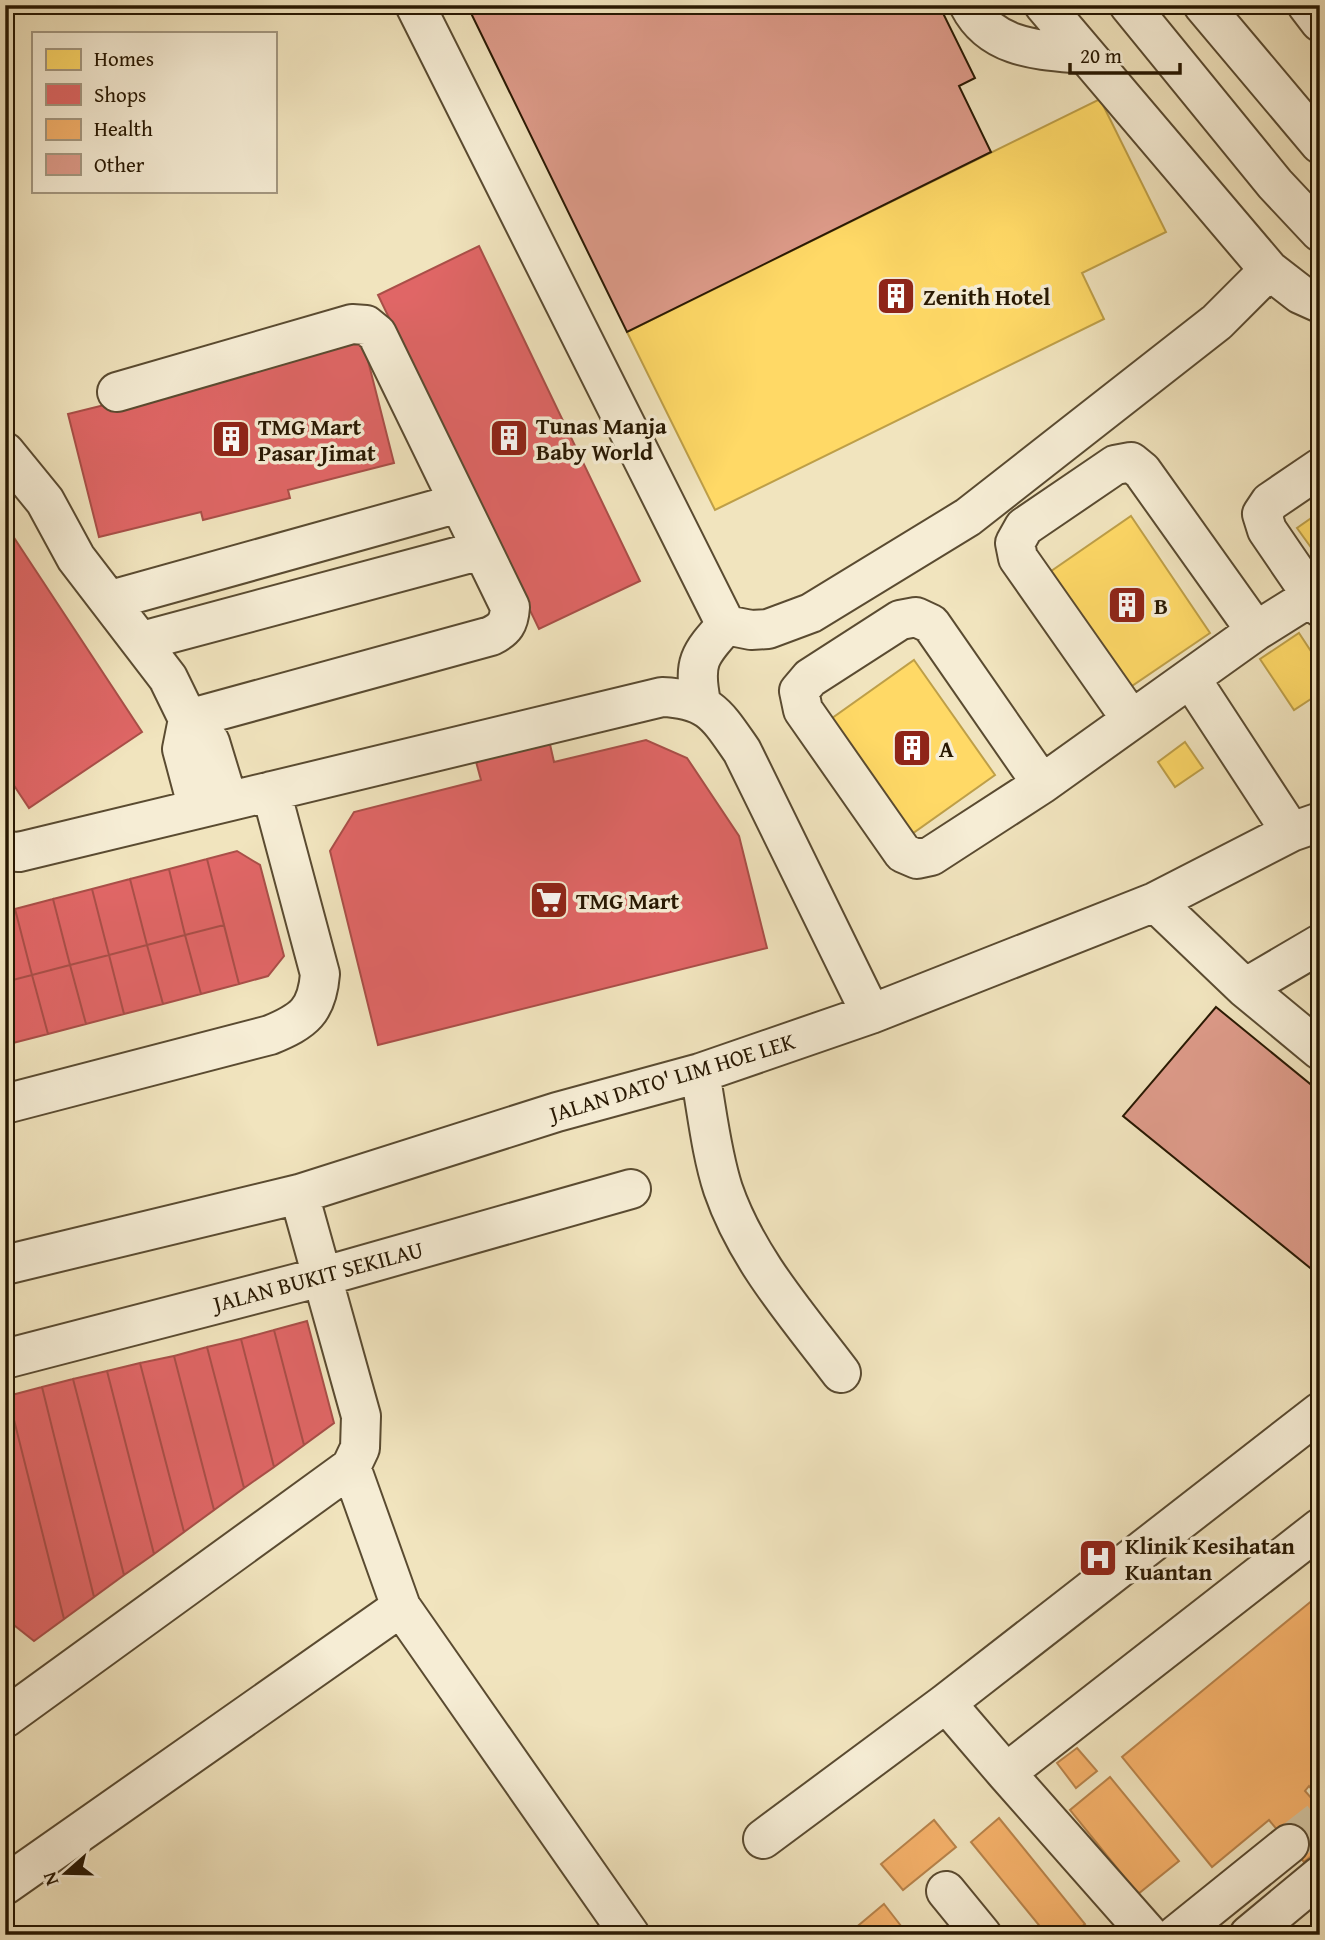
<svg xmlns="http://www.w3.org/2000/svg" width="1325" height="1940" viewBox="0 0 1325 1940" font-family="'Gentium Book Plus',serif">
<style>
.homes{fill:#ffd966;stroke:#be9f48;stroke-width:2}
.shops{fill:#e06666;stroke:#a94f48;stroke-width:2}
.health{fill:#f6b26b;stroke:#b8844c;stroke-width:2}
.building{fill:#de9b8a;stroke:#281802;stroke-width:2}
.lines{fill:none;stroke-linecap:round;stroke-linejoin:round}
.minor-tunnel{stroke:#d3c5a2;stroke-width:38;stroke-dasharray:38 19;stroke-linecap:butt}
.minor-casing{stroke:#5a4b31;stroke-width:42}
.minor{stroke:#f6edd5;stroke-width:38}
.labels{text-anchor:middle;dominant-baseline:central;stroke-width:7;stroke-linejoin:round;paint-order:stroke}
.poi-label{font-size:23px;font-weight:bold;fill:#281802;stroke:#f6edd5;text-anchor:start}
.street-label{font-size:23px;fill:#281802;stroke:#f6edd5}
</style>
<rect width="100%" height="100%" fill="#f1e4be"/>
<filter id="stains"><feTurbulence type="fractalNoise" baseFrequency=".00286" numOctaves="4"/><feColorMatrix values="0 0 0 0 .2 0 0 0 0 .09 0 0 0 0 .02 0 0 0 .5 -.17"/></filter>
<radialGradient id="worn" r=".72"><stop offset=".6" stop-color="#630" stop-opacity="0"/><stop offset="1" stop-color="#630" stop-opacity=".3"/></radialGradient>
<!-- homes -->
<path class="homes" d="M1100,99L1166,232L1082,273L1104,319L715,510L627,332Z
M1320,512V560L1297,528Z
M1131,516L1210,633L1123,692L1044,576Z
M1299,633L1320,665V693L1294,710L1260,659Z
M914,660L995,775L909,836L828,721Z
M1185,742L1203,768L1175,787L1158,762Z"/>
<!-- shops -->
<path class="shops" d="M479,246L640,581L539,629L378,295Z
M363,341L394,463L288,490L290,498L203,520L201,512L99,537L68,414Z
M5,524L142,732L29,808L5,772Z
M549,740L554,762L646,740L687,758L739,836L767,948L378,1045L330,851L354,812L481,780L475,758Z
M237,851L260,865L284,956L268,976L239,984L207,859Z
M207,859L224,925L185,935L169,869Z
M169,869L185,935L147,945L130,879Z
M130,879L147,945L109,955L92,889Z
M92,889L109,955L70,965L53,899Z
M53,899L70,965L32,975L15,909Z
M15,909L32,975L5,982V912Z
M224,925L239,984L201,994L185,935Z
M185,935L201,994L163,1004L147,945Z
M147,945L163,1004L124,1014L109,955Z
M109,955L124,1014L86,1024L70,965Z
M70,965L86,1024L48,1034L32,975Z
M32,975L48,1034L9,1044L5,1030V982Z
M307,1321L334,1423L304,1445L274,1330Z
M274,1330L304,1445L274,1467L241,1339Z
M241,1339L274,1467L244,1488L207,1347Z
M207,1347L244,1488L214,1510L174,1356Z
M174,1356L214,1510L184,1532L140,1363Z
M140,1363L184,1532L154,1554L107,1371Z
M107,1371L154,1554L124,1575L73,1379Z
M73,1379L124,1575L94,1597L42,1387Z
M42,1387L94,1597L64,1619L8,1396Z
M8,1396L64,1619L34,1641L5,1618V1397Z"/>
<!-- health -->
<path class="health" d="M1320,1594V1799L1309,1786L1305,1791L1320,1808V1849L1304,1862L1269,1820L1212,1867L1122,1757Z
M1077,1748L1097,1771L1076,1788L1057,1763Z
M1110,1777L1179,1861L1138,1894L1070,1810Z
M999,1818L1085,1924L1071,1935H1047L971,1842Z
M934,1820L956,1847L903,1890L881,1864Z
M884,1904L908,1935H847Z"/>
<!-- building -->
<path class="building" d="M467,5H939L975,78L959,86L991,152L627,332Z
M1216,1007L1320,1092V1276L1123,1116Z"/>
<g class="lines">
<!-- minor-tunnel -->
<path class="minor-tunnel" d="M1289,1844L1320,1820"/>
<!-- minor casing -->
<g class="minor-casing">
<path id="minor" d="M415,5L726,625
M969,5C992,50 1041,50 1085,54
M1044,5L1269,270L1300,294L1320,303
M1129,5L1275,184L1320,232
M1203,5L1320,144
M1307,5L1320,22
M5,452L45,501L76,558L168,678L188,719L491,636C505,629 509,623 510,607L377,334L366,325L352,324L117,392
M1312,596L1267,530L1262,514L1270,502L1320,468
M111,600L459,503
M726,625L751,630L768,629L811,613L968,517L1217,322L1269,270
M142,641L482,550
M1191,679L1291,832
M701,702C693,662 699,655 726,625
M1131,719L1018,558L1015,543L1024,527L1115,465L1131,462L1142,471L1256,631
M1042,784L931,856L917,859L903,853L803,710L799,691L810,678L900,620L916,617L931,624L1042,784L1256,631L1312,596L1320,607
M198,809L182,749L188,719L210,742L228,801
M5,851L19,852L662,697C709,699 717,715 742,751L871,1014
M1155,902L1245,988L1320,1050
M1245,988L1320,944
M700,1073C707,1111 711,1152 723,1189C747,1259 797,1315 841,1373
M5,1104L270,1035C304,1021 317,1011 320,974L271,791
M5,1265L299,1194L557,1112L700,1073L871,1014L1155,902L1291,832L1320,822
M5,1359L321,1277L631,1189
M401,1607L630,1935
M946,1703L1006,1773
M5,1718L351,1467L360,1448L361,1416L299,1194
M763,1839L946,1703L1320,1412
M5,1885L401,1607L351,1467
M946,1891L982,1935
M1149,1935L1006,1773L1320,1528
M1176,1935L1289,1844
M1249,1935L1320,1876"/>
</g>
<!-- minor -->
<use href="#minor" class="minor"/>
</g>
<!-- icons -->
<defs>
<g id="building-square" transform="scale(2.0125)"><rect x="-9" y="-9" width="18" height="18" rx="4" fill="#8f2418" stroke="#f6edd5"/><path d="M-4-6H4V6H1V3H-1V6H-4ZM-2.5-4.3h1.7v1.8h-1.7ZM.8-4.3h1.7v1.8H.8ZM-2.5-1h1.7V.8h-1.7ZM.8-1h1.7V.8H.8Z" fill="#fff"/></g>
<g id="supermarket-square" transform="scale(2.0125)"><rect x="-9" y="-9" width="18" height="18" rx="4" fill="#8f2418" stroke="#f6edd5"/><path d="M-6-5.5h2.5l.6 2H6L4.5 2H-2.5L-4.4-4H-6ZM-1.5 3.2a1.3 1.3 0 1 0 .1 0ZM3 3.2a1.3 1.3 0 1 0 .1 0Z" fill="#fff"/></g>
<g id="hospital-square" transform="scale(2.0125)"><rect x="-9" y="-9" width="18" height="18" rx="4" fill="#8f2418" stroke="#f6edd5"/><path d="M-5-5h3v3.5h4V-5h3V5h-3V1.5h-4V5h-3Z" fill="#fff"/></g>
</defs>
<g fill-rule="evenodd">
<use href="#building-square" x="896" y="296"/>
<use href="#building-square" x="509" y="438"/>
<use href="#building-square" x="231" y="439"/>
<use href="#building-square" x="1127" y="605"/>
<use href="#building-square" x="912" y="748"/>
<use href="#supermarket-square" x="549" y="900"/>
<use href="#hospital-square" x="1098" y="1558"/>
</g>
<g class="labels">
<!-- poi labels -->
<g class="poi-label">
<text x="923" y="296">Zenith Hotel</text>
<text x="536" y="425">Tunas Manja<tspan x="536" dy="26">Baby World</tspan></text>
<text x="258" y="426">TMG Mart<tspan x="258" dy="26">Pasar Jimat</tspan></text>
<text x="1154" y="605">B</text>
<text x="939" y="748">A</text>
<text x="576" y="900">TMG Mart</text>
<text x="1125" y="1545">Klinik Kesihatan<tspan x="1125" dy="26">Kuantan</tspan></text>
</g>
<!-- street labels -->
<g class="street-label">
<text transform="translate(672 1077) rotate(-17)">JALAN DATO' LIM HOE LEK</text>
<text transform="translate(318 1276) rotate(-15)">JALAN BUKIT SEKILAU</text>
</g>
</g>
<!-- margin -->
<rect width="1325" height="1940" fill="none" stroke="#f1e4be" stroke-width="28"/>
<rect x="7" y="7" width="1311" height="1926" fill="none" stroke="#281802" stroke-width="3.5"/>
<rect x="14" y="14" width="1297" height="1912" fill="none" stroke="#281802" stroke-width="2"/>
<!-- legend -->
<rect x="32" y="32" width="245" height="161" fill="#f6edd5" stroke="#a49881" stroke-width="2"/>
<rect x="46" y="49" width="35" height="21" fill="#ffd966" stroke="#a49881" stroke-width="2"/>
<text x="94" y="66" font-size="21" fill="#281802">Homes</text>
<rect x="46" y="84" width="35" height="21" fill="#e06666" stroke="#a49881" stroke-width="2"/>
<text x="94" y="102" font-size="21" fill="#281802">Shops</text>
<rect x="46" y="119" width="35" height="21" fill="#f6b26b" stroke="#a49881" stroke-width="2"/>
<text x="94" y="136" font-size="21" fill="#281802">Health</text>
<rect x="46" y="154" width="35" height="21" fill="#de9b8a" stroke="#a49881" stroke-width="2"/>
<text x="94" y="172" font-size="21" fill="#281802">Other</text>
<!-- north arrow -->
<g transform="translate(66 1873) rotate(250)" stroke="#f6edd5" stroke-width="5" paint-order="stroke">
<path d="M0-5L12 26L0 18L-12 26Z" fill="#281802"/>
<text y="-10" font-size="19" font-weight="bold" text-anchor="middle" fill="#281802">N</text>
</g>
<!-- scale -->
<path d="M1070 63v10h110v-10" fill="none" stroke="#281802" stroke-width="3.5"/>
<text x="1080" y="63" font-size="21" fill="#281802" stroke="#f6edd5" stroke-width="5" paint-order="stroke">20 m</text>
<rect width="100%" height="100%" filter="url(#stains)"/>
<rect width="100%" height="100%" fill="url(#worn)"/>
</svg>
